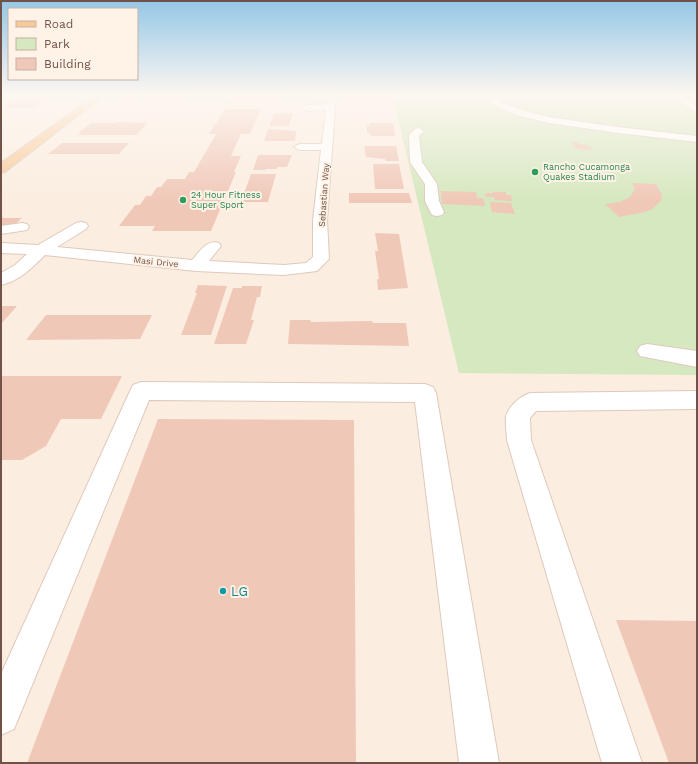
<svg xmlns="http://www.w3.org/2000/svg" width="698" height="764" viewBox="0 0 698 764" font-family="'Work Sans',sans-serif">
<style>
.green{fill:#d5e8bf}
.building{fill:#f0c8b8}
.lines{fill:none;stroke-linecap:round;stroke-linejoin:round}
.minor-casing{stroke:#dfc9bc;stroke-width:2}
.major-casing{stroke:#d7cfcc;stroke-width:2}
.minor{fill:#fff;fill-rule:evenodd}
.major{fill:#f9ca99;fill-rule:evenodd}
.leisure-dot{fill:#2e9e5b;stroke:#fff2e6;stroke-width:1.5}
.culture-dot{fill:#0f9aa8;stroke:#fff2e6;stroke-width:1.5}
.labels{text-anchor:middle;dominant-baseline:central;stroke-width:4;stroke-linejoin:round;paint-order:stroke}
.far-leisure-label{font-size:9px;fill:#27864d;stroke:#fff2e6;text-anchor:start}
.far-street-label{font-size:9px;fill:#715248;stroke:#fff2e6}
.near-culture-label{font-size:13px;fill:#0d838f;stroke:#fff2e6;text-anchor:start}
</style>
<rect width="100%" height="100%" fill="#fbede0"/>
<!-- green -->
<path class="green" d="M392,94H468L477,97H507L511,96H668L691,95L697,98V375L459,373Z"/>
<!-- building -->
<path class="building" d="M123,94H142L135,100H115Z
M148,94H187L182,100H141Z
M237,94H284L280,102L231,101Z
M348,94H390L391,102H346V95Z
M29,95L51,96L49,97L52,99L33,108H3L9,105H4L13,100L18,99Z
M225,109H261L250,134H241L231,156H241L234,172H236L211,231H152L155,226H119L135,205H140L146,196H151L157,187H161L167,179H185L189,172H194L216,134H209Z
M274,113H293L289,126H269Z
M116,122L148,123L136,135H78L81,133H78L91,123H115Z
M369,123H393L395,136H370V133H367V126H369Z
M268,129L296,131L295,141H264Z
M578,142L581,145L586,144L593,150L577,149L572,145H574L571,143Z
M62,143H129L119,154H48Z
M364,146H396L399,161H386L385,159L366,157Z
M258,155H292L287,167H277V169H265V170H253Z
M373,164H399L404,189H375Z
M251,174H276L268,202H241Z
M632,183L656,184L662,195L661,201L652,209L645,212L619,217L605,204L620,202L630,197L635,189Z
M441,191L476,192L477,198H483L485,206L442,204Z
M493,192H506V195H511L512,201L495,200L494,197H486L485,193H493Z
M349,193H409L412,203H349Z
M490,202L511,203L515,214L492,212Z
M1,217L4,218H22L12,227H1Z
M375,233L399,234L408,288L378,290L377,279H379L375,251H378Z
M198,285L227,286L211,335H181L197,293H195Z
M242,286H262L260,297H257L251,320H254L246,344H214L233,288H242Z
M1,306H17L1,324Z
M46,315H152L140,339L26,340Z
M290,320H311L310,322L372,321L373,323H406L409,346L288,344Z
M1,376H122L101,419H61L46,446L22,460H1Z
M158,419L354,420L356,763H27Z
M616,620L697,621V763H669Z"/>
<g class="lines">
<!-- minor casing -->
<g class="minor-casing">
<path id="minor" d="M225,94H233L229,100L226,101L222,98Z
M328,94H336L327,220L329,259L317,271L284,275L196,271L45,255C32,268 19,281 1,285V273L15,265L27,254L1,253V243L38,245L76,223L81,222L86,223L88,226L86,229L57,247L192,260C200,252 206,239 219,243L221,246L209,261L284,265L306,263L313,257V220L321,150H300L294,147L300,144H322L326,110L307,111L302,108L307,105L326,104Z
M483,94H492L501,102L522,110L549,117L618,127L697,136V142L618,133L549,123L516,115L494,106Z
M667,94H677L697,106V113Z
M419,128L424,131L419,136L422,162L437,184L439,201L444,212L442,215L437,216L432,215L425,201V184L410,162L409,135L415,129Z
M22,223L27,224L29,227L27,230L1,234V226Z
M647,344L697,351V367L640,356L637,351L640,346Z
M141,382L425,384L433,387L436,393L499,763H459L415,402L149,400L14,729L1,735V674L130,391L133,385Z
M697,391V409L536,411L530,418L531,440L642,763H602L507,440C507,433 505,424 506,417C508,406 521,396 530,393Z"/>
</g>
<!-- major casing -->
<g class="major-casing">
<path id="major" d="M97,94H106L5,172L1,173V163Z"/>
</g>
<!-- minor -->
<use href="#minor" class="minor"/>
<!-- major -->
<use href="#major" class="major"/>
</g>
<!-- sky -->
<linearGradient id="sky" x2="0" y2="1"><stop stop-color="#94c7e6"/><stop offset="0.47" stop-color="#fdf7f1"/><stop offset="1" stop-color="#fdf7f1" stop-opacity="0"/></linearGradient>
<rect width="698" height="201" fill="url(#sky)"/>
<!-- markers -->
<g class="leisure-dot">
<circle cx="535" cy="172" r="4"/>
<circle cx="183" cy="200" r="4"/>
</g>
<circle class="culture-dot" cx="223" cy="591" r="4"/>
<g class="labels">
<!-- far-leisure labels -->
<g class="far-leisure-label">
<text x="543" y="167">Rancho Cucamonga<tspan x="543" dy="10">Quakes Stadium</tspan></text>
<text x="191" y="195">24 Hour Fitness<tspan x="191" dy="10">Super Sport</tspan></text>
</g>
<!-- far-street labels -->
<g class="far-street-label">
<text transform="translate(324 195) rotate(-86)">Sebastian Way</text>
<text transform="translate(156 262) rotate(6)">Masi Drive</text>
</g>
<!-- near-culture labels -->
<g class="near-culture-label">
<text x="231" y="591">LG</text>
</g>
</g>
<!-- border -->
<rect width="698" height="764" fill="none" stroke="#715248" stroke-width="4"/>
<!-- legend -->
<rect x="8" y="8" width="130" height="72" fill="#fff2e6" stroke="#c6b2a7"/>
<rect x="16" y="21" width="20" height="6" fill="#f9ca99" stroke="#c6b2a7"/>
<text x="44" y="28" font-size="12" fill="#715248">Road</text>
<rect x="16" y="38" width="20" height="12" fill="#d5e8bf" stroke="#c6b2a7"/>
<text x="44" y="48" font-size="12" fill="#715248">Park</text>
<rect x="16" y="58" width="20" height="12" fill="#f0c8b8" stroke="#c6b2a7"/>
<text x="44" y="68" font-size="12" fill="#715248">Building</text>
</svg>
